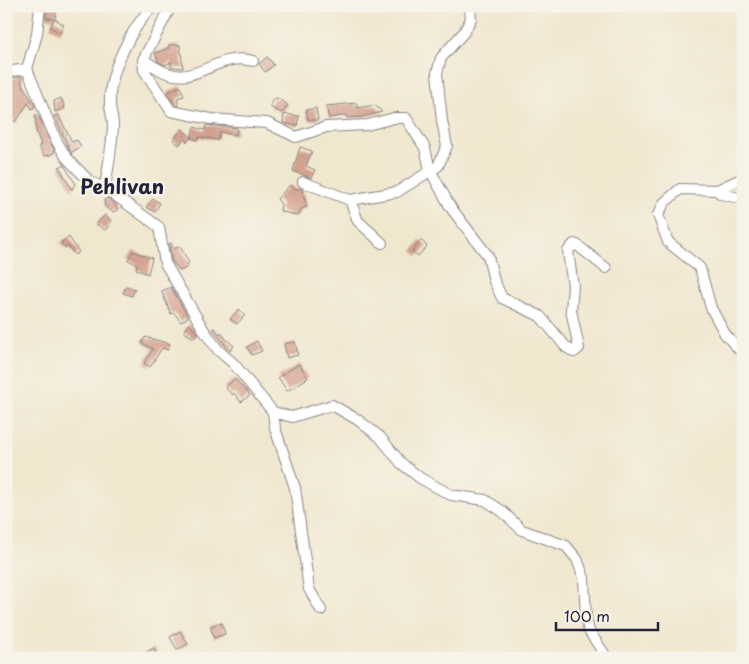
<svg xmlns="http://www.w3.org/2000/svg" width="749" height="664" viewBox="0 0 749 664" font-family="'Playpen Sans',sans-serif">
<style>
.building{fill:#d3a08e}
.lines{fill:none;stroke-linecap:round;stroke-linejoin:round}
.minor-casing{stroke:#898485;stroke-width:12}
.minor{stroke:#fff;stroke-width:10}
.labels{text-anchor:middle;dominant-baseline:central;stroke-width:5;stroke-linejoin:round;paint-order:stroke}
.district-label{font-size:20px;font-weight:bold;fill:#22223b;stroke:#f7f3e8}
</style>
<rect width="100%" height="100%" fill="#f7f3e8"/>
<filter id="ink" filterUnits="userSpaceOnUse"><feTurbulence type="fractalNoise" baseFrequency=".02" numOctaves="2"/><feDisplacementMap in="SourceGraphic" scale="10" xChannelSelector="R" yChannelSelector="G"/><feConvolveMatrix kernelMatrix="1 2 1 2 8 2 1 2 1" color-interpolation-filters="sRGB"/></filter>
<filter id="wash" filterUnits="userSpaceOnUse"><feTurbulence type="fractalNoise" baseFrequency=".0096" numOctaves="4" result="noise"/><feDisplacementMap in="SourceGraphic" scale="20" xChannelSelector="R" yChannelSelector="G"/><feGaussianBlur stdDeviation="1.12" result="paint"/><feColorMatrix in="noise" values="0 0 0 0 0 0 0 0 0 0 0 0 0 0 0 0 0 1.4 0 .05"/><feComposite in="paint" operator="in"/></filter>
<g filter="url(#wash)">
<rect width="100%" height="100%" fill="#f0e7cf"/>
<g id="blocks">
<!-- building -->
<path class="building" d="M47,6L57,8L55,19L64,25L60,33L50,27L54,19L46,18Z
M169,45H180L183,68L171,67V62L165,65L158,61L155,53L169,48Z
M267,57L274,65L265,72L259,64Z
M16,77H22V84L35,106L32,109L28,103L16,122L6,116V83Z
M180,86L184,96L177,98L179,106L175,105L167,93Z
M61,98L65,108L55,112L54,101Z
M277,98L288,105L282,113L270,107L272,100Z
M357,103V108L375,105L382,112L362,117L347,118V115L329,118L326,106Z
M316,108L318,120H308L306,110Z
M58,114L72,142L77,140L81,146L71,153L54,116Z
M284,114L299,116L297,126L283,123Z
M35,115H38L55,152L50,155L44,156L39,146L41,145L36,131Z
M206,125L237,128L236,135L220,132L218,140L199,137L198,140L191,138L194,127L205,130Z
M182,129L191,137L187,142L184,139L179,145L173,140Z
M300,147L312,151L306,166L315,170L311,178L293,171Z
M64,165L75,183L72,190L59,167Z
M114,183L118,185L133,192L129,197L112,185Z
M290,185L295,189H302L307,207L301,209L298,216L280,211L281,204L277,199Z
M108,198L115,204L118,210L113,212L105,207L104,200Z
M153,199L160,203L155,212L146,207Z
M105,215L112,222L105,230L96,224Z
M69,237L79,252L75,255L68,246L65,248L61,242Z
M421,240L427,246L418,256L412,251Z
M171,243L174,249L180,246L189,263L187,264L188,267L180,271L172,261L169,244Z
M133,251L152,258L148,274L136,269L138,265L128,260Z
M126,286L135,289L132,296L123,293Z
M171,287L188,317L181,322L174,313L171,314L163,295L162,291Z
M239,309L245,315L237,324L230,319Z
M189,324L198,333L194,338L184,332Z
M214,328L219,334L221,332L225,338L234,346L230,351L212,329Z
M145,337L170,344L168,350L162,348L150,367L144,363L153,349L142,343Z
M257,341L262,351L252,355L247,347Z
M295,342L298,355L287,358L284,344Z
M299,364L308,378L287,391L278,377Z
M235,379L250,395L241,402L234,393L232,395L225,387Z
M222,623L225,634L214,638L210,626Z
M180,631L188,644L177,650L170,637Z
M154,648L159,658H136Z"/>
</g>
</g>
<g filter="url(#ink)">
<use href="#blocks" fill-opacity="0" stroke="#898485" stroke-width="1"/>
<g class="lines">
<!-- minor casing -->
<g class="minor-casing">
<path id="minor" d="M40,6L37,34L27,69L56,140L66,157L90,182L105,188L159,227L165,263L205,332L218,350L234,364L273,412L275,428L295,488L309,589L321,610
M171,6L143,60L144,70L171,111L211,119L267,123L296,137L326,127L367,125L394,118H406L425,148L430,170L451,208L488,256L494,281L502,298L540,316L566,347L574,352L579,348L571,310L573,286L568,251L574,244L577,245L606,268
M143,60C151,64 159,70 167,73C197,85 219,51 253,61
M6,72L27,69
M743,178L717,190L680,189L664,203L658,215L668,242L700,268L711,308L725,334L743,354
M303,182L350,200L397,192L438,166L447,146L442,121L437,73L441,58L464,32L471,19L470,6
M105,188C108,168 112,147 113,126C113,118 110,111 110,103C108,73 132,27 153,6
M717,190L721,194L743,199
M350,200L358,221L382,243
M273,412L292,417L332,405L358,420L380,437L401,463L420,478L451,495L485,500L502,511L522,530L566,546L577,559L584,578L586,619L589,631L607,658"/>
</g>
<!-- minor -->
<use href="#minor" class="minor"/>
</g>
</g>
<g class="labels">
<!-- district labels -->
<g class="district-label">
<text x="122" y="186">Pehlivan</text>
</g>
</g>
<!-- margin -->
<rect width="749" height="664" fill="none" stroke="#f7f3e8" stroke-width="25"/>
<!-- scale -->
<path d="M556 622v8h102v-8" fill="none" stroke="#22223b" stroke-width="2.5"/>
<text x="564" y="622" font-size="15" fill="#22223b" stroke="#f7f3e8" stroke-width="4" paint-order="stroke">100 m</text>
</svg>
